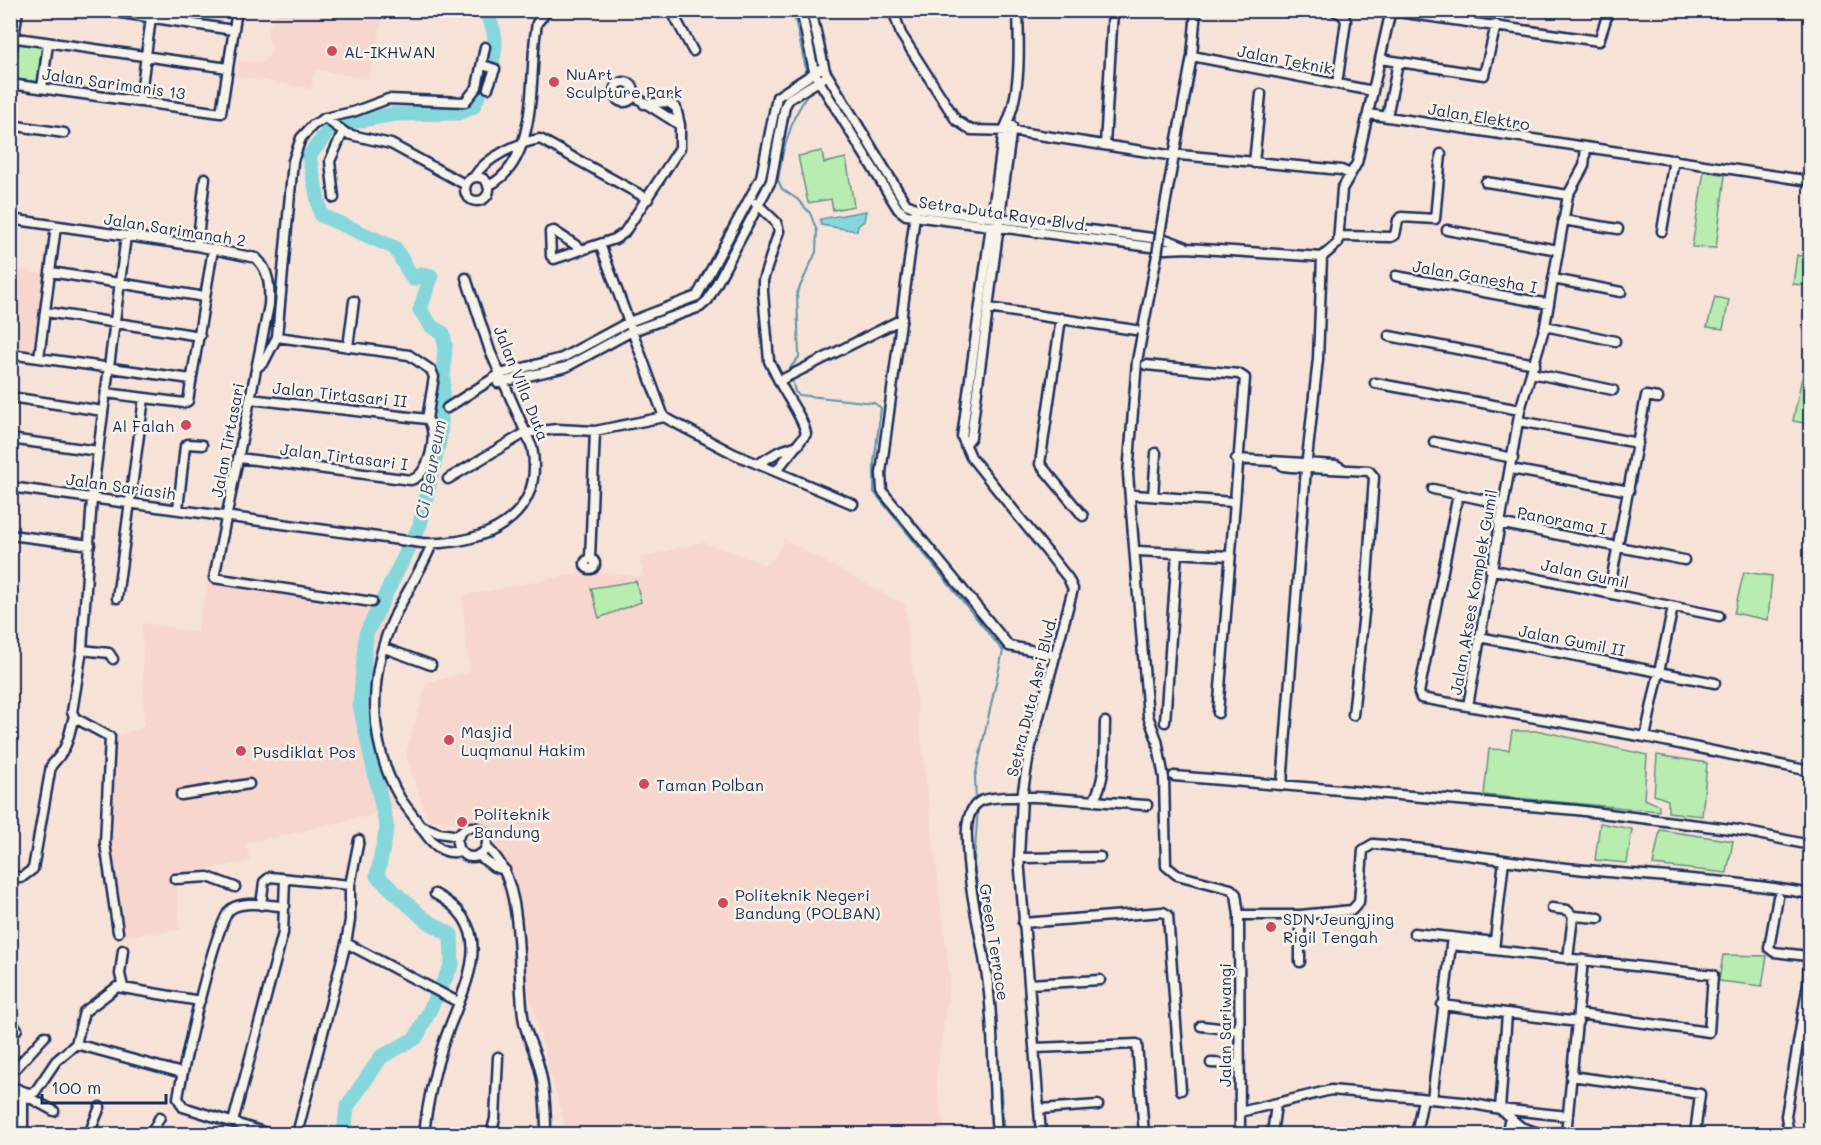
<svg xmlns="http://www.w3.org/2000/svg" width="1821" height="1145" viewBox="0 0 1821 1145" font-family="Mali,sans-serif">
<style>
.built{fill:#f7d6cd}
.green{fill:#b8edaf;stroke:#6a8e86;stroke-width:1.5}
.water{fill:#86d7dc;stroke:#5b94aa;stroke-width:1.5}
.lines{fill:none;stroke-linecap:round;stroke-linejoin:round}
.stream{stroke:#5b94aa;stroke-width:2}
.river{stroke:#86d7dc;stroke-width:15}
.minor-casing{stroke:#1b2f5e;stroke-width:13}
.minor{stroke:#f7f3e8;stroke-width:8}
.minor-bridge-casing{stroke:#1b2f5e;stroke-width:13;stroke-linecap:butt}
.minor-bridge{stroke:#f7f3e8;stroke-width:8}
.poi-dot{fill:#d1495b;stroke:#f7f3e8;stroke-width:2}
.labels{text-anchor:middle;dominant-baseline:central;stroke-width:5;stroke-linejoin:round;paint-order:stroke}
.poi-label{font-size:16px;fill:#1b2f5e;stroke:#f7f3e8;text-anchor:start}
.street-label{font-size:16px;fill:#1b2f5e;stroke:#f7f3e8}
.water-label{font-size:18px;font-style:italic;fill:#36597e;stroke:#f7f3e8}
</style>
<rect width="100%" height="100%" fill="#f7e2d8"/>
<filter id="ink" filterUnits="userSpaceOnUse"><feTurbulence type="fractalNoise" baseFrequency=".0167" numOctaves="2"/><feDisplacementMap in="SourceGraphic" scale="12" xChannelSelector="R" yChannelSelector="G"/><feConvolveMatrix kernelMatrix="1 2 1 2 8 2 1 2 1" color-interpolation-filters="sRGB"/></filter>
<g filter="url(#ink)">
<!-- built -->
<path class="built" d="M266,11H384L369,79L315,70L311,89L237,76L239,60L262,63L272,52L267,32L275,14Z
M11,269L46,274L34,353L11,350Z
M784,539L905,605L950,980L936,1080L945,1134H567L485,827L427,819L406,755L426,683L469,672L462,596L588,571L644,577L640,558L703,542L766,565L776,557Z
M209,573L389,607L374,652L367,714L376,763L396,809L246,844L250,861L176,875L180,930L118,937L103,819L108,738L144,727L142,623L197,632Z"/>
<!-- green -->
<path class="green" d="M17,42L45,45L40,82L13,79Z
M822,151L824,163L846,158L854,206L833,210L831,199L808,203L798,156Z
M1704,171L1725,175L1716,248L1692,247Z
M1797,255L1810,258V286L1793,284Z
M1715,297L1729,300L1723,329L1707,327Z
M1809,343L1810,344V424L1793,421Z
M1744,572L1772,576L1768,620L1734,613Z
M636,581L641,602L599,618L591,588Z
M1512,731H1541L1647,755L1644,799L1659,805V811L1484,795L1489,749L1509,750Z
M1657,755L1707,763L1702,816L1668,812V800L1654,795Z
M1600,823L1632,829L1627,863L1595,860Z
M1660,830L1733,841L1727,873L1653,865Z
M1723,955L1767,956L1762,986L1719,981Z"/>
<!-- water -->
<path class="water" d="M866,211L864,221L858,226L857,231L821,225L820,219Z"/>
<g class="lines">
<!-- stream -->
<path class="stream" d="M793,10L807,74
M791,373L790,368L799,357L797,293L816,252L817,231L810,213L797,199L782,189L778,180L783,152L794,118L809,91
M792,379L795,392L799,395L874,403L881,408L874,463V492L1003,651L975,777L976,801
M978,807L974,864L993,983L1004,1134"/>
<!-- river -->
<path class="river" d="M344,1134L347,1107L381,1057L416,1038L452,964L451,935L423,918L377,876L387,828L360,706L366,634L420,525L440,437L445,345L443,333L432,327L420,310L431,276L423,274L413,279L395,248L321,215L309,156L331,127L337,124L396,114L458,113L473,107C483,85 499,58 494,33C493,26 488,18 485,10"/>
<!-- minor casing -->
<g class="minor-casing">
<path id="minor" d="M102,10L233,30
M671,10L693,51
M801,10L814,71L819,81L898,209L906,215L1166,249L1187,248L1322,257
M811,10L825,71L906,204L916,208L1168,240L1184,246
M893,10L901,34L956,120L971,130L1013,131L1168,155
M1018,10C1019,49 1022,95 1004,130L962,437L971,457L1068,578L1073,589L1029,754L1022,797L1019,858L1041,1134
M1333,10L1343,15L1346,21L1337,84
M10,37L228,68
M1192,56L1373,91
M1380,59L1484,75L1496,25
M10,63L18,10
M483,65L495,69L488,88
M614 92a10 10 0 1 1 20 0a10 10 0 1 1-20 0Z
M10,84L221,113L237,10
M42,88L48,44
M140,101L152,10
M644,104L668,102L676,108L680,125
M1368,114L1810,181
M1387,117L1398,63
M325,118L347,134L391,144L466,185
M10,125L64,133
M1105,145L1113,10
M1180,155L1341,170L1350,174
M1254,163L1261,94
M474,177C485,158 519,142 540,139L648,199
M465 189a12 12 0 1 1 24 0a12 12 0 1 1-24 0Z
M1486,182L1568,195
M488,186C537,163 530,83 535,37L537,23L548,10
M334,198L330,161L343,132
M756,203L776,222L779,231L763,280V292L769,361L779,381
M916,208L881,473L882,491L1009,646L1056,655
M10,219L197,246L256,258C270,271 270,288 269,305L214,578L372,602
M1563,220L1618,229
M1161,228L1192,56L1196,10
M1447,230L1558,250
M1662,231L1674,159
M1340,236L1391,237L1395,235L1398,220L1401,217L1435,219L1441,154
M600,244L664,417
M197,246L205,178
M583,250L554,231L550,232L551,256L554,259L615,239L624,233L680,148V125L634,96
M1157,255L1137,361L1128,474L1148,716L1157,740L1164,778L1166,866L1177,875L1231,889L1236,894L1239,915L1240,1134
M1322,257L1338,243L1342,189L1357,163L1390,14L1398,12L1599,41L1609,10
M51,272L205,297
M1396,276L1549,304
M1553,279L1621,292
M988,308L1135,330
M46,312L200,336
M1061,318L1040,464L1083,516
M1545,326L1615,341
M1389,336L1535,364
M277,337L409,355L431,370L434,377L427,419
M348,347L354,301
M10,354L191,379
M39,358L56,226
M1146,365L1239,374L1245,378L1218,713
M256,368L264,362L277,337L293,161L301,138L313,125L325,118L353,112L388,99L465,102L477,87L485,47
M1531,373L1613,390
M498,383L566,367L632,331L700,307L708,300L771,181L785,106L789,99L822,79
M1375,383L1520,410
M106,393L184,403L188,401L213,249
M10,397L103,411
M250,399L427,419
M447,408L500,374L562,358L629,322L697,296L761,177L777,97L823,67
M1519,421L1638,443
M10,439L98,451
M1434,442L1513,458
M965,445L971,437L978,384L1012,126
M239,458L411,480C429,476 440,432 427,419
M1236,459L1336,465L1343,469
M1279,462L1283,466L1291,467L1369,471L1374,477L1366,594L1353,715
M758,464L778,452L798,445
M1511,469L1629,491
M776,471L806,434C804,419 786,396 779,381L902,319
M448,479L525,433L557,429L595,431L664,417L734,454L853,504
M10,487L422,543C483,546 546,518 532,447L490,351L466,278
M1433,489L1503,504
M1458,494L1419,693L1421,698L1645,737L1810,771
M1134,495L1233,502
M1153,496L1156,453
M178,509L185,446L188,444L202,445
M1499,523L1684,560
M10,535L90,545
M432,544C422,568 408,590 396,613C368,671 367,742 400,798C406,807 413,815 419,824C428,839 441,857 461,851
M1139,551L1229,556
M585 564a5 5 0 1 1 10 0a5 5 0 1 1-10 0Z
M590,559L595,431
M1490,569L1719,616
M1609,592L1646,396L1658,398
M117,598L144,398
M1479,637L1715,683
M384,648L431,665
M82,650L72,712L75,718L110,737L105,843L118,932
M113,659L109,653L82,650L92,498L126,236
M1468,706L1520,410L1545,326L1568,195L1584,166L1586,147
M1165,722L1177,553
M1645,737L1673,607
M1174,776L1576,810L1738,830L1810,845
M1282,785L1306,468L1318,359L1322,257
M181,795L249,784
M1094,800C1107,777 1104,749 1105,722
M419,825L439,833L459,836
M457 842a15 15 0 1 1 30 0a15 15 0 1 1-30 0Z
M486,847C528,880 515,973 524,1022C527,1037 535,1051 539,1066C545,1088 546,1112 546,1134
M478,855L494,867L505,870
M1019,858L1100,857
M10,874L21,878L33,869L51,766C69,746 67,742 74,716
M175,879L208,877L235,887
M1778,897L1769,948L1774,952L1808,956
M261,905L264,882L270,877L350,885
M1552,908L1567,910L1573,916L1599,918
M1239,915H1300L1352,910L1359,902L1363,850L1373,844C1438,849 1502,861 1567,868C1648,877 1730,879 1810,894
M1300,915V962
M1023,923L1163,912L1168,915L1181,1090
M1414,933L1495,942
M346,943L458,1002
M1451,945L1713,975L1709,1032L1579,1014
M123,950L120,974L123,987
M1494,950L1504,860
M1568,959L1573,916
M1029,984L1100,980
M1442,1005L1578,1022
M1507,1014L1500,1109L1568,1116
M10,1024L17,1029L10,1038
M1201,1026L1238,1030
M76,1044L84,1012L117,987L200,1001
M1035,1048L1137,1044L1144,1134
M10,1062L17,1067L45,1036
M1211,1063L1239,1064
M1571,1076L1700,1094L1695,1134
M10,1086L28,1093L35,1092L56,1061L76,1044L182,1073
M10,1093L30,1098L54,1111
M1432,1099L1452,937
M1040,1109L1098,1105
M1240,1112L1331,1090L1463,1102L1500,1109L1521,1127L1541,1134
M233,1122L283,933L285,879
M23,1134V1097
M89,1134L100,1107
M151,1134L160,1117
M270,1134L183,1107L178,1098C182,1072 216,918 231,909C244,900 271,906 285,906
M297,1134L346,943L350,920V885L359,840
M424,1134C427,1105 433,1077 442,1048C459,993 505,931 435,894
M491,1134L495,1119L498,1057
M997,1134C993,1087 994,1040 989,993C984,941 967,891 967,839C966,827 968,809 979,802C1000,789 1116,804 1147,805
M1272,1134L1276,1105
M1416,1134L1423,1099
M1506,1134L1510,1118
M1566,1134L1583,960
M1789,1134L1786,1116L1808,983L1810,932"/>
</g>
<!-- minor -->
<use href="#minor" class="minor"/>
<!-- minor-bridge casing -->
<g class="minor-bridge-casing">
<path id="minor-bridge" d="M1157,255L1161,228"/>
</g>
<!-- minor-bridge -->
<use href="#minor-bridge" class="minor-bridge"/>
</g>
</g>
<!-- markers -->
<g class="poi-dot">
<circle cx="332" cy="51" r="6"/>
<circle cx="554" cy="82" r="6"/>
<circle cx="186" cy="425" r="6"/>
<circle cx="449" cy="740" r="6"/>
<circle cx="241" cy="751" r="6"/>
<circle cx="644" cy="784" r="6"/>
<circle cx="462" cy="822" r="6"/>
<circle cx="723" cy="903" r="6"/>
<circle cx="1271" cy="927" r="6"/>
</g>
<g class="labels">
<!-- poi labels -->
<g class="poi-label">
<text x="344" y="51">AL-IKHWAN</text>
<text x="566" y="73">NuArt<tspan x="566" dy="18">Sculpture Park</tspan></text>
<text x="174" y="425" text-anchor="end">Al Falah</text>
<text x="461" y="731">Masjid<tspan x="461" dy="18">Luqmanul Hakim</tspan></text>
<text x="253" y="751">Pusdiklat Pos</text>
<text x="656" y="784">Taman Polban</text>
<text x="474" y="813">Politeknik<tspan x="474" dy="18">Bandung</tspan></text>
<text x="735" y="894">Politeknik Negeri<tspan x="735" dy="18">Bandung (POLBAN)</tspan></text>
<text x="1283" y="918">SDN Jeungjing<tspan x="1283" dy="18">Rigil Tengah</tspan></text>
</g>
<!-- street labels -->
<g class="street-label">
<text transform="translate(1285 59) rotate(11)">Jalan Teknik</text>
<text transform="translate(114 83) rotate(8)">Jalan Sarimanis 13</text>
<text transform="translate(1479 116) rotate(9)">Jalan Elektro</text>
<text transform="translate(1004 213) rotate(8)">Setra Duta Raya Blvd.</text>
<text transform="translate(175 229) rotate(9)">Jalan Sarimanah 2</text>
<text transform="translate(1475 276) rotate(10)">Jalan Ganesha I</text>
<text transform="translate(522 383) rotate(68)">Jalan Villa Duta</text>
<text transform="translate(340 394) rotate(6)">Jalan Tirtasari II</text>
<text transform="translate(227 440) rotate(-79)">Jalan Tirtasari</text>
<text transform="translate(344 456) rotate(7)">Jalan Tirtasari I</text>
<text transform="translate(121 486) rotate(8)">Jalan Sariasih</text>
<text transform="translate(1562 520) rotate(11)">Panorama I</text>
<text transform="translate(1585 573) rotate(12)">Jalan Gumil</text>
<text transform="translate(1473 592) rotate(-80)">Jalan Akses Komplek Gumil</text>
<text transform="translate(1572 640) rotate(11)">Jalan Gumil II</text>
<text transform="translate(1031 696) rotate(-76)">Setra Duta Asri Blvd.</text>
<text transform="translate(995 942) rotate(81)">Green Terrace</text>
<text transform="translate(1224 1025) rotate(-90)">Jalan Sariwangi</text>
</g>
<!-- water labels -->
<g class="water-label">
<text transform="translate(430 469) rotate(-79)">Ci Beureum</text>
</g>
</g>
<!-- margin -->
<rect width="1821" height="1145" fill="none" stroke="#f7f3e8" stroke-width="36"/>
<rect x="18" y="18" width="1785" height="1109" fill="none" stroke="#1b2f5e" stroke-width="2" filter="url(#ink)"/>
<!-- scale -->
<path d="M42 1094v9h124v-9" fill="none" stroke="#1b2f5e" stroke-width="3"/>
<text x="51" y="1094" font-size="18" fill="#1b2f5e" stroke="#f7f3e8" stroke-width="4.5" paint-order="stroke">100 m</text>
</svg>
